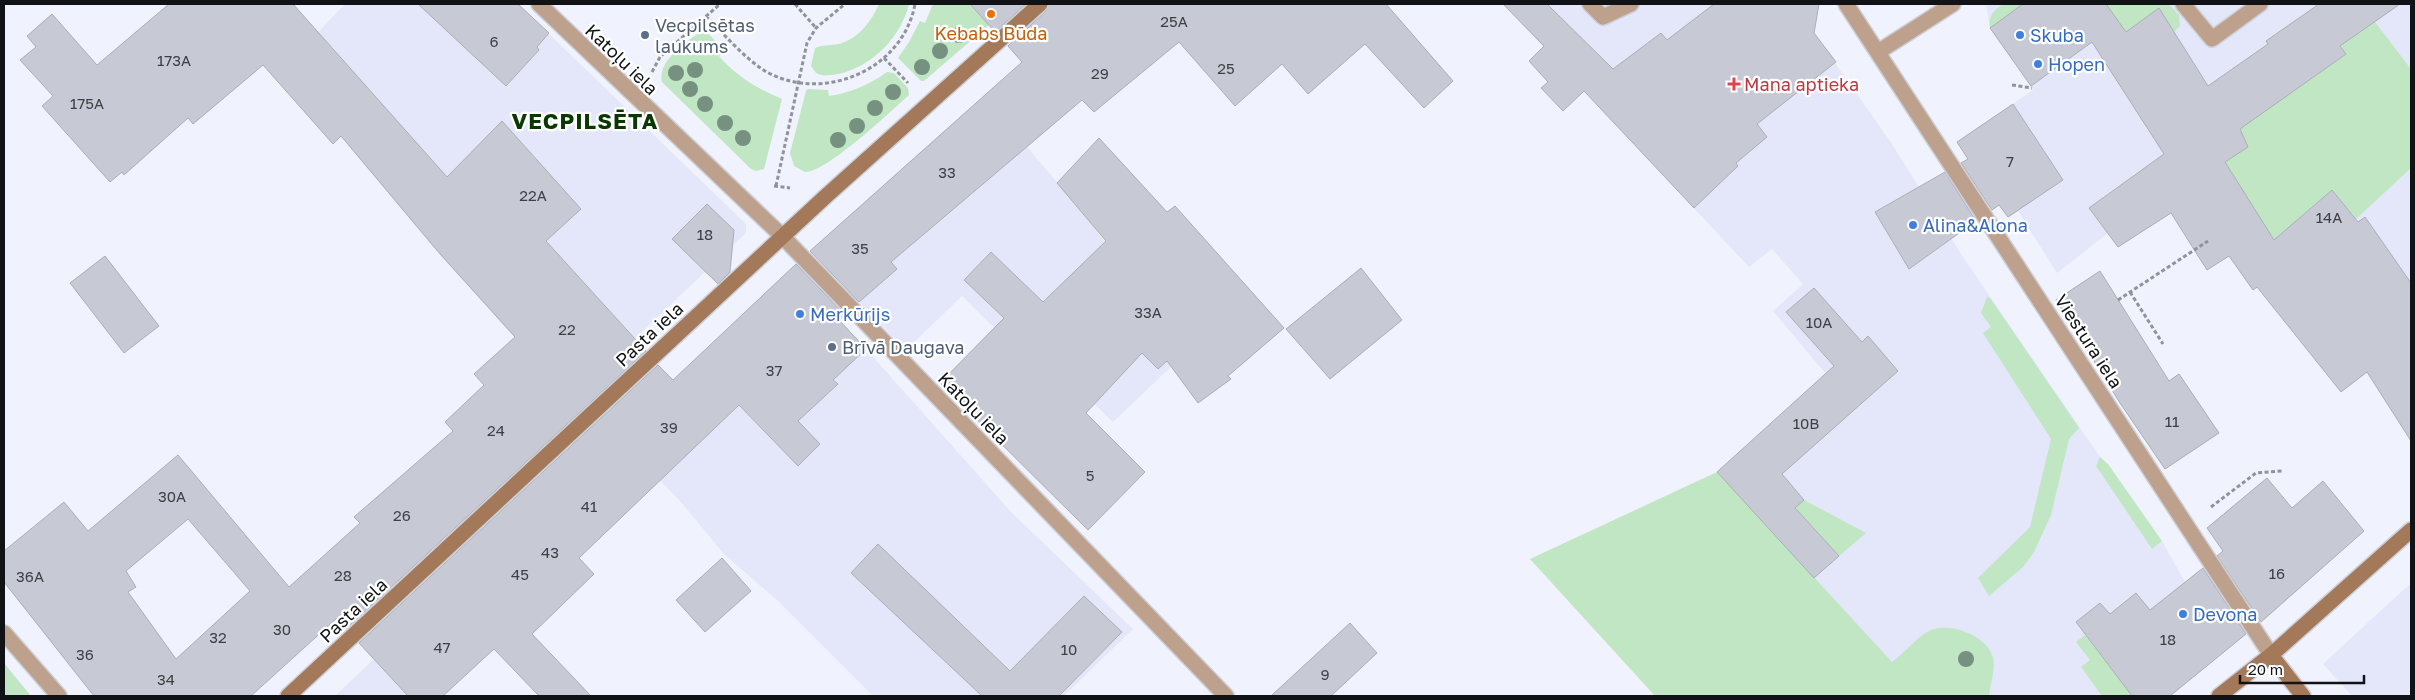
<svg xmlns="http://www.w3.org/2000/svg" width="2415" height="700" viewBox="0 0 2415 700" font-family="'Golos Text',sans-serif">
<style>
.built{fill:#e3e7f9}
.green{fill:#c0e6c3}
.building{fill:#c7cad4;stroke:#abaeb8;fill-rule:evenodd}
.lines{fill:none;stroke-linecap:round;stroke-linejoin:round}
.lane-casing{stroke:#ccced8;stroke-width:18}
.street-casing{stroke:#ccced8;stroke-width:18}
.secondary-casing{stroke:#ccced8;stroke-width:18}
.path{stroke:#91939a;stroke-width:3;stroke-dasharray:4 2.5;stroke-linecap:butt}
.lane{stroke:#bea18c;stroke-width:15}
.street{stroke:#bea18c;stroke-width:15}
.secondary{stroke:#a37959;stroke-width:15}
.tree{fill:#779181}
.food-dot{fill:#e8710a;stroke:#fff;stroke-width:2}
.service-dot{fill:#5c6f8a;stroke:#fff;stroke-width:2}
.shop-dot{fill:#3f7fe0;stroke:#fff;stroke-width:2}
.health-dot{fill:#e0444e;stroke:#fff;stroke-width:2}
.labels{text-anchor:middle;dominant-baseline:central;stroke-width:4.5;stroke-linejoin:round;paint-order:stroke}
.number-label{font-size:15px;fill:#3e4045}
.service-label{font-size:18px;fill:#4e5e75;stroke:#fff;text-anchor:start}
.food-label{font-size:18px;fill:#c56008;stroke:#fff}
.shop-label{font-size:18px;fill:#366cbe;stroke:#fff;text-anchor:start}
.street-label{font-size:18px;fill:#111215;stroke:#fff}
.health-label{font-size:18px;fill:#be3a42;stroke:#fff;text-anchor:start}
.district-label{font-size:22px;font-weight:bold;letter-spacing:1px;fill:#093900;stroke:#fff}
</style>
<rect width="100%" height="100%" fill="#f0f2fd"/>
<!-- built -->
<path class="built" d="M345,4H518L746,224V233L571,399L431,245L341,136L305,46Z
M1503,4H1807L1811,6L1817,18L1811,29L1890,141L1963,257L2100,457L2096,466L2152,548L2162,541L2185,582L2229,648L2170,696H1897L1717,472L1826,374L1773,311L1803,284L1772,249L1749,267Z
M1986,4H2411V69L2374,22L2340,46L2346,54L2266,110L2057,273L2018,211L2008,218L1957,142L2033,90L1990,28Z
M984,96L1089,220L1105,243L1199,340L1113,422L1082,392L1057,390L962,296L906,350L810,251Z
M2411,168V381L2321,248Z
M791,269L866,349L1011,512L1133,629L1064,696H873L778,601L724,554L681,502L615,434Z
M2411,583V696H2352L2323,664Z
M374,659L408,696H335Z"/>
<!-- green -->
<path class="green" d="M879,4H909C901,37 872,67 838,74C830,75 823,77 816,73L811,66L815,48C824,44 834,46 842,43C860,37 872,20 879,4Z
M933,4H970L989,25L924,81H921L898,58L909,42L920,21L925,23Z
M2003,4H2023L1990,28C1988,16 1994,10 2003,4Z
M2106,4H2169L2179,15L2180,26L2174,32L2159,9L2098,51L2119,23Z
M2375,22L2411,69V168L2356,219L2332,190L2303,215L2327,244L2292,269L2225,162L2247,147L2236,130L2346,54L2340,46Z
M703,30H705L724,50L719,56C736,76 758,89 782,99L764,169L756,171L751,169L662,82C657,60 688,41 703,30Z
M887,72L894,73L908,88L909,95C891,111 826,173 805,172L794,166L790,153L806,91L808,89L828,90L829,96C850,93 869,85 887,72Z
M1987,297L1990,298L2079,428L2069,439L2051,515L2034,552L2023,567L1989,596L1978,578L2030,527L2051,439L1983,333L1991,327L1981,313Z
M2100,457L2108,464L2162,541L2152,549L2096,466Z
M1717,472L1892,662C1905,653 1917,636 1931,630C1951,622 1988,636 1993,658C1996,670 1990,684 1989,696H1655L1530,559Z
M1804,500L1866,533L1839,556L1795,508Z
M2085,635L2132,696H2102L2081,667L2090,660L2076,642Z
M4,663L31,696H4Z"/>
<!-- building -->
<path class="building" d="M169,4H293L447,177L502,121L581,209L546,241L646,351L346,629L337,618L251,696H94L4,582V551L64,502L88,531L178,455L289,587L360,523L354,517L453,431L445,422L484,385L474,374L515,337L441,255L341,136L333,144L263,65L193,124L188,118L124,175L122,172L110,182L42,106L53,96L20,60L36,47L27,36L52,14L97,65ZM188,519L250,591L176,659L128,592L136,587L126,571Z
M418,4H518L549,33L537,47L539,50L506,86Z
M970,4H1026L995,32Z
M1049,4H1386L1453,81L1424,108L1365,44L1308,94L1282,64L1235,106L1179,42L1094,112L1082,100L891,262L897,269L859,302L810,251L1022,62L1008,46L1046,11Z
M1503,4H1547L1613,69L1661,33L1667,40L1714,4H1819L1814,33L1836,62L1757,124L1767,137L1736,163L1738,166L1694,208L1584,91L1563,111L1541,88L1548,82L1529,61L1544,46Z
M2023,4H2106L2126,32L2159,8L2208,86L2268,44L2266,41L2319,4H2400L2340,46L2346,54L2240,129L2248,147L2225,162L2274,240L2332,190L2358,222L2365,217L2411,283V441L2367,372L2341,392L2257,287L2253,290L2229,256L2207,270L2171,213L2118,247L2089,208L2164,154L2092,42L2031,86L1990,28Z
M2013,104L2063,180L2008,217L1999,205L1992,210L1961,163L1968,159L1957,142Z
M1099,138L1167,212L1175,206L1284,328L1228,376L1231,379L1198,403L1167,361L1158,369L1142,353L1086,413L1145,472L1088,530L940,383L1004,318L964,280L991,252L1043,302L1106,241L1057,183Z
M1945,172L1976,221L1909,269L1875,212Z
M707,204L734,230L730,272L718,284L672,239Z
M105,256L159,326L124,353L70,283Z
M796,264L845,315L839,320L866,349L833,380L838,384L798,421L820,444L798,466L739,405L579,558L594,574L532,634L591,696H539L494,649L443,696H408L359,643L658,365L673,380Z
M1361,268L1402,320L1330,379L1286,329Z
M2100,271L2169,381L2179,374L2219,433L2165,469L2120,403L2056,300Z
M1814,288L1862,342L1868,336L1898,371L1782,474L1804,500L1795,508L1839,556L1814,578L1717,472L1834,366L1786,312Z
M2267,478L2292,508L2323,481L2364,531L2261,622L2217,556L2223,551L2207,528Z
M878,544L1010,671L1084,596L1122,632L1059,696H982L851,573Z
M722,558L751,591L705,632L676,600Z
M2203,568L2246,634L2170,696H2132L2076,622L2100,603L2110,614L2136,593L2150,610Z
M1350,623L1377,653L1331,696H1271Z"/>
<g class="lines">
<!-- lane casing -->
<g class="lane-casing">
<path id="lane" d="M1590,4L1603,17L1631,4
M2183,4L2212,39L2260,4
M1878,52L1953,4
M4,633L59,696"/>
</g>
<!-- street casing -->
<g class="street-casing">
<path id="street" d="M539,4L782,236L1226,696
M1846,4L2271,655"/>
</g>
<!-- secondary casing -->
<g class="secondary-casing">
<path id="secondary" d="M2271,655L2303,696
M288,696L825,197L1040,4
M2219,696L2271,655L2411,530"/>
</g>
<!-- path -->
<path class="path" d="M795,4L816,28
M706,16C724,34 743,57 765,71C823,104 903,70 915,4
M884,58L908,83
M652,72L660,57L720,4
M2012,85L2032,88
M774,186L790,188
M776,186L807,43L816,28L845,4
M2130,292L2163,344
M2118,300L2208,241
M2211,507L2256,473L2282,471"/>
<!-- lane -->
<use href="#lane" class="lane"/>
<!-- street -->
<use href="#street" class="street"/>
<!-- secondary -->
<use href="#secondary" class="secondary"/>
</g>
<!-- trees -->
<g class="tree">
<circle cx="959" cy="35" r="8"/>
<circle cx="940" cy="51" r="8"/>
<circle cx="922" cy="67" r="8"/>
<circle cx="695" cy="70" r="8"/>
<circle cx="676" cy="73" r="8"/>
<circle cx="690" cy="89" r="8"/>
<circle cx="893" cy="92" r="8"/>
<circle cx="705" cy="104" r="8"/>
<circle cx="875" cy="108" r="8"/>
<circle cx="725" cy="123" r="8"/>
<circle cx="857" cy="126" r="8"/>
<circle cx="743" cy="138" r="8"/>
<circle cx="838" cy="140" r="8"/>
<circle cx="1966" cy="659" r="8"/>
</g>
<!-- markers -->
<circle class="food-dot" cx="991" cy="14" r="5"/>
<g class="service-dot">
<circle cx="645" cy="35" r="5"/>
<circle cx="832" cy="347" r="5"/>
</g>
<g class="shop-dot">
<circle cx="2020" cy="35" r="5"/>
<circle cx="2038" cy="64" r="5"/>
<circle cx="1913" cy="225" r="5"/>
<circle cx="800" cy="314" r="5"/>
<circle cx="2183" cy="614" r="5"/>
</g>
<path class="health-dot" d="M1731.5 76.5h5v5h5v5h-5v5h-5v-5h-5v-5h5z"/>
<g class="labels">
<!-- number labels -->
<g class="number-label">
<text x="1174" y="21">25A</text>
<text x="494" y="41">6</text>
<text x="174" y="60">173A</text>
<text x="1226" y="68">25</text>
<text x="1100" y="73">29</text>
<text x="87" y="103">175A</text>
<text x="2010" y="161">7</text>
<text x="947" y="172">33</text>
<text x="533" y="195">22A</text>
<text x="2329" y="217">14A</text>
<text x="705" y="234">18</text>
<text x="860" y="248">35</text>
<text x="1148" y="312">33A</text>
<text x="1819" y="322">10A</text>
<text x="567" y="329">22</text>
<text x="774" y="370">37</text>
<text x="2172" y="421">11</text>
<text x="1806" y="423">10B</text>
<text x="669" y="427">39</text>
<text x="496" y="430">24</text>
<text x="1090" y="475">5</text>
<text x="172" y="496">30A</text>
<text x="589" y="506">41</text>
<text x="402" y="515">26</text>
<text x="550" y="552">43</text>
<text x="2277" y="573">16</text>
<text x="520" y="574">45</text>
<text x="343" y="575">28</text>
<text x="30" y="576">36A</text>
<text x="282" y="629">30</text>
<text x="218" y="637">32</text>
<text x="2168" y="639">18</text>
<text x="442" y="647">47</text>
<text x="1069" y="649">10</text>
<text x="85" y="654">36</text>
<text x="1325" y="674">9</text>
<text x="166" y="679">34</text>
</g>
<!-- service labels -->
<g class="service-label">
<text x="655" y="25">Vecpilsētas<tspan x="655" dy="21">laukums</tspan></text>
<text x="842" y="347">Brīvā Daugava</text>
</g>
<!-- food labels -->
<g class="food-label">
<text x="991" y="33">Kebabs Būda</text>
</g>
<!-- shop labels -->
<g class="shop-label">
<text x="2030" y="35">Skuba</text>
<text x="2048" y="64">Hopen</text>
<text x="1923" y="225">Alina&amp;Alona</text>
<text x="810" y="314">Merkūrijs</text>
<text x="2193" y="614">Devona</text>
</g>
<!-- street labels -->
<g class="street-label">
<text transform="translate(622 59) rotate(44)">Katoļu iela</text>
<text transform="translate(649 334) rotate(-43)">Pasta iela</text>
<text transform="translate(2089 341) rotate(57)">Viestura iela</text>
<text transform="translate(974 408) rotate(46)">Katoļu iela</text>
<text transform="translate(353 610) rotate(-43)">Pasta iela</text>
</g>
<!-- health labels -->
<g class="health-label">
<text x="1744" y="84">Mana aptieka</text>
</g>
<!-- district labels -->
<g class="district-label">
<text x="585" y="120">VECPILSĒTA</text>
</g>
</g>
<!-- border -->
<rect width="2415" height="700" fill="none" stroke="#111215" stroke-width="10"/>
<!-- scale -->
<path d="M2240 675v8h124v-8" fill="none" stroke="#111215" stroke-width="2.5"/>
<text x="2248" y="675" font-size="15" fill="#111215" stroke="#ffffff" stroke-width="4" paint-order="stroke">20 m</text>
</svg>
